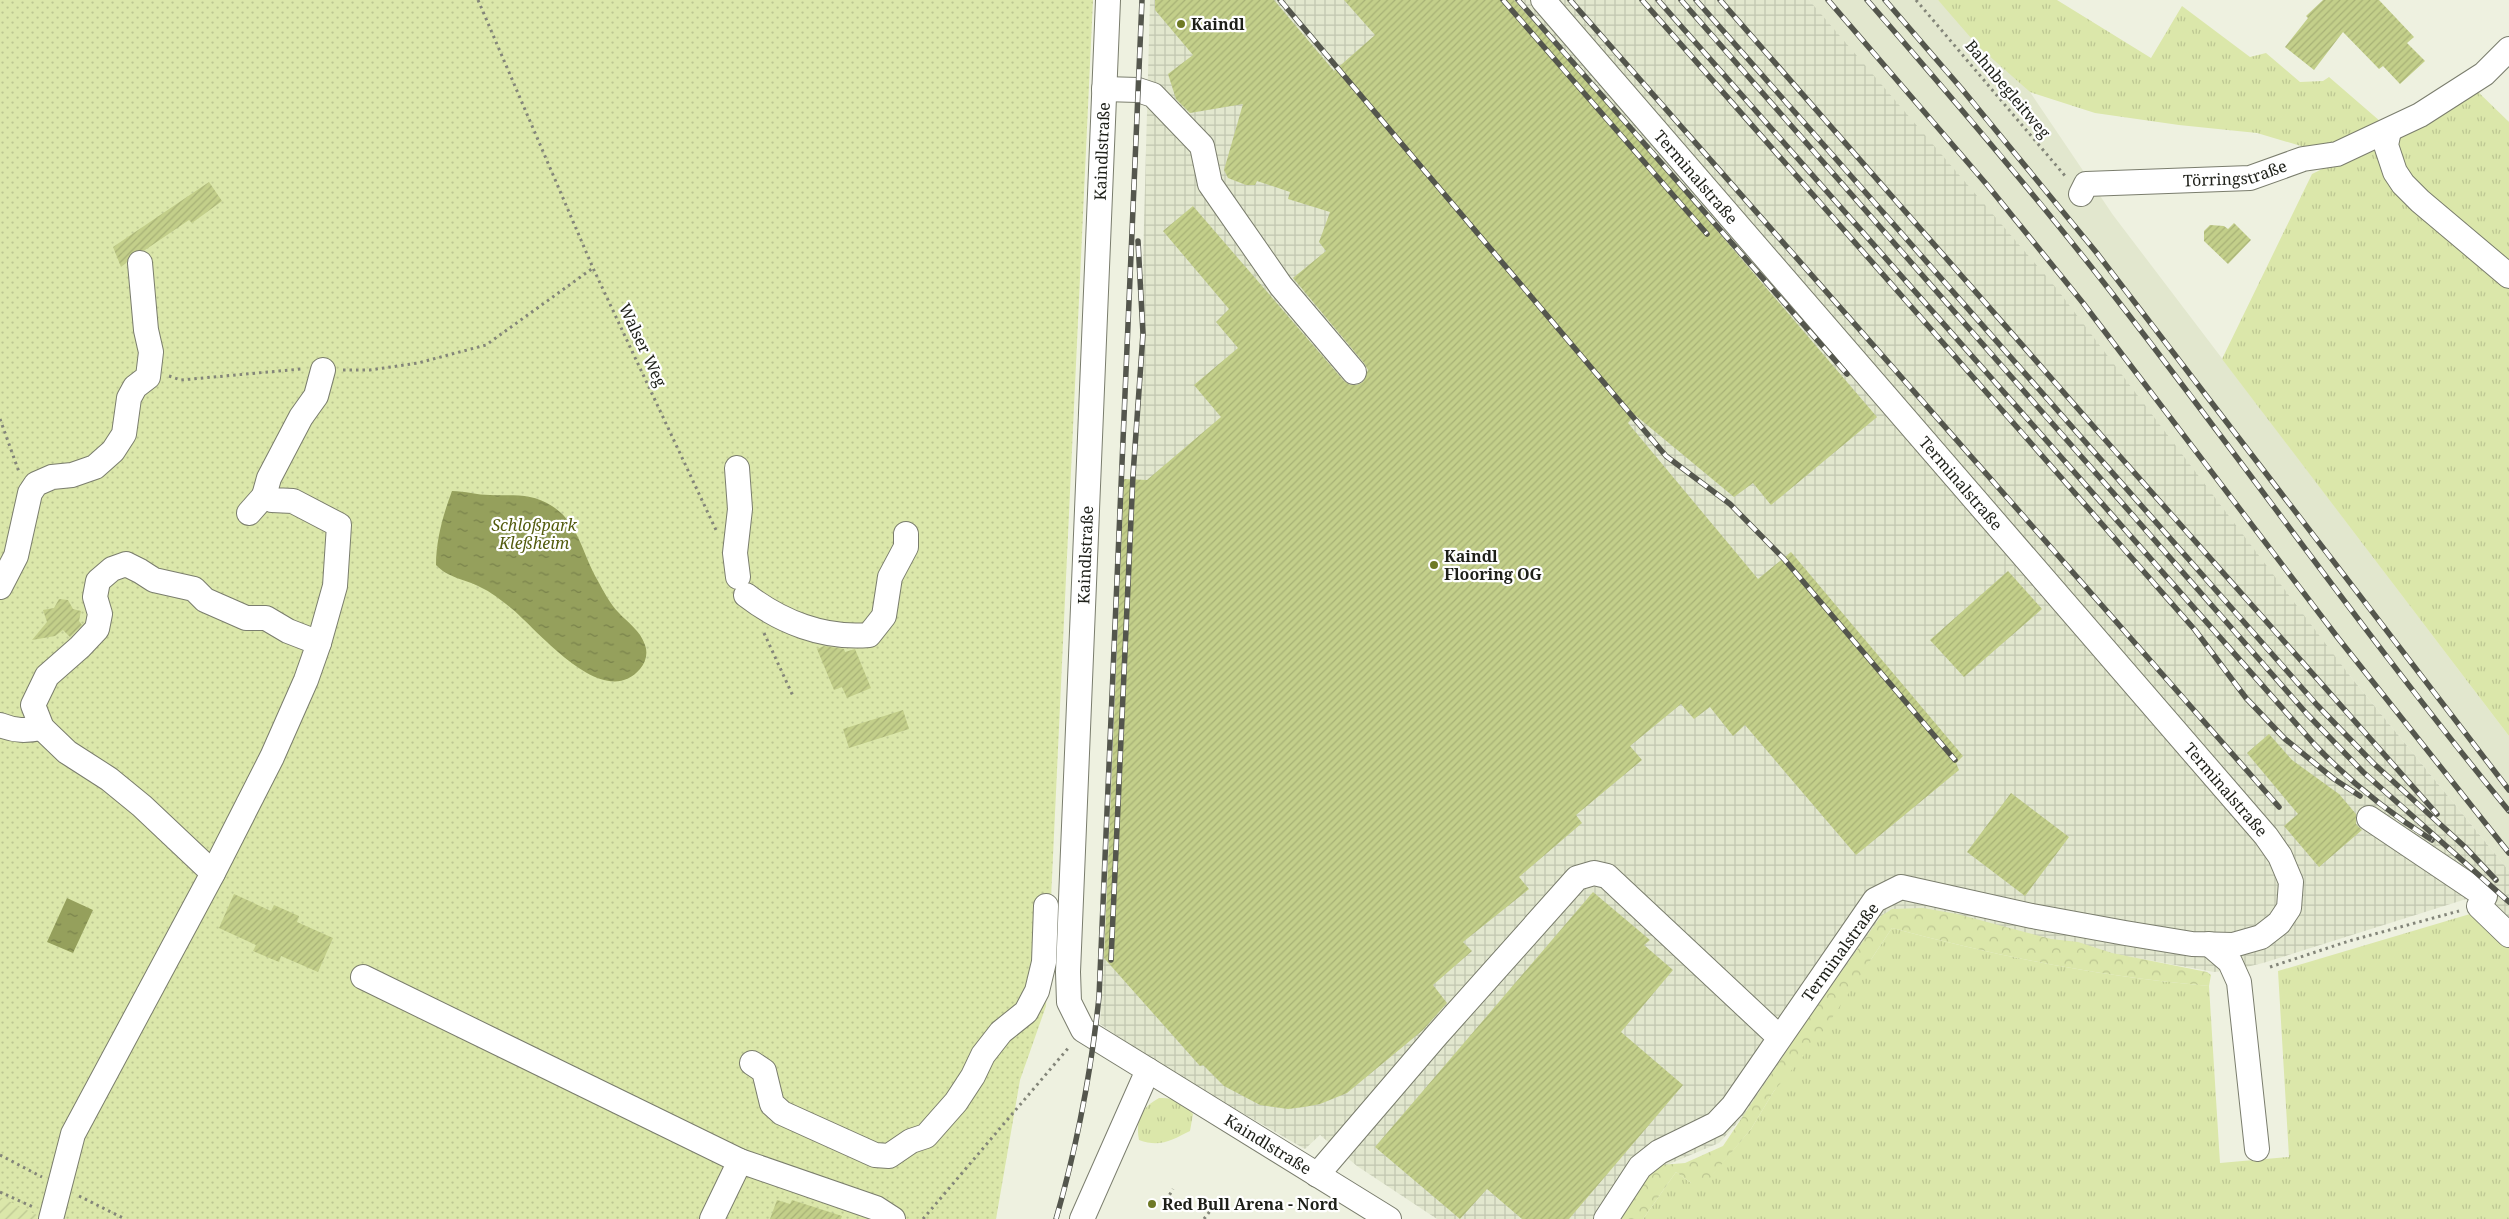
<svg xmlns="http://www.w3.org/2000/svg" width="2509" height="1219" viewBox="0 0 2509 1219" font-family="'Noto Serif',serif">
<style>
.built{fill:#e2e7ce}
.industrial{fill:url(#industrial-grid)}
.grass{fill:url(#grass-tufts)}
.forest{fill:url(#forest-crowns)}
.park{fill:url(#park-dots)}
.garden{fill:url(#garden-furrows)}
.water{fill:url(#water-ripples)}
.building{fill:url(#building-hatch)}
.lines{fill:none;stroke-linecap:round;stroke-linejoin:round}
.minor-casing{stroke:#7a7d6d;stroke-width:26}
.path{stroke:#838579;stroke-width:3;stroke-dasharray:2.5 4;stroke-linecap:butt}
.minor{stroke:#fff;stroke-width:24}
.rail-casing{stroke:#54564d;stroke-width:5.5}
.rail{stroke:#fff;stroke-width:4;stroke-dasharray:11;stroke-linecap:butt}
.poi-dot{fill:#6e7925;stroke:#fff;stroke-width:2}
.labels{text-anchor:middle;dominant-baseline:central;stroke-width:4.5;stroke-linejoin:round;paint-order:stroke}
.poi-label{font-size:16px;font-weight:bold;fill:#1d1f18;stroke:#fff;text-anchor:start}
.street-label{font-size:16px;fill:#1d1f18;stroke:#fff}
.park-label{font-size:16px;font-style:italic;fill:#535c0e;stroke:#fff}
</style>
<defs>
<pattern id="industrial-grid" width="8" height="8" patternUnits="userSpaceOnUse" patternTransform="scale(1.25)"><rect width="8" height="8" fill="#e2e7ce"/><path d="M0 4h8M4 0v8" fill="none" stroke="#c1c6b0"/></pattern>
<pattern id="grass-tufts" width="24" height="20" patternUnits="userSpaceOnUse" patternTransform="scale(1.25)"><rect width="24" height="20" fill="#dbe7aa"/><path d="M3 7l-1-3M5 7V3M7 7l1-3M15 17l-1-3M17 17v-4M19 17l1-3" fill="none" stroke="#bcc692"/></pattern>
<pattern id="forest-crowns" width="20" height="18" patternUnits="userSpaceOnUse" patternTransform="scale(1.25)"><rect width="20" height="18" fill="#dbe7aa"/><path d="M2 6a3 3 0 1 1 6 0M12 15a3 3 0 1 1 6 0" fill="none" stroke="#bcc692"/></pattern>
<pattern id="park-dots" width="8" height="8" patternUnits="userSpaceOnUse" patternTransform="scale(1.25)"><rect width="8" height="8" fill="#dbe7aa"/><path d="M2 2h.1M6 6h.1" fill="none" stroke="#bcc692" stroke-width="1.8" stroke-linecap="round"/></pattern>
<pattern id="garden-furrows" width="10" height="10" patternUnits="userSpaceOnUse" patternTransform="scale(1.25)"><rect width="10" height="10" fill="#dbe7aa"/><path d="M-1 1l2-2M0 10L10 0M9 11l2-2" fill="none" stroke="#bcc692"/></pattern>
<pattern id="water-ripples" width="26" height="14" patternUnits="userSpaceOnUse" patternTransform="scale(1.25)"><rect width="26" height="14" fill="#95a05c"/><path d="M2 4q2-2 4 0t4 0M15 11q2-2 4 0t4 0" fill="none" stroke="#79824b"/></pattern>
<pattern id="building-hatch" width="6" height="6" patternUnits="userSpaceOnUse" patternTransform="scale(1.25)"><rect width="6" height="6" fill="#c3cf8a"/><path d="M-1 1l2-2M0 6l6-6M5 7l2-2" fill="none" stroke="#a7b176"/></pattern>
</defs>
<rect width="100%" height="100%" fill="#eef1e0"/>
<!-- built -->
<path class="built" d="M1809,0H1938L2030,92L2113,215L2509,736V871L2350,676Z"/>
<!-- industrial -->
<path class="industrial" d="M1150,0H1809L2057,289L2350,676L2509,871V928L2479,895L2263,963L2234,970L2214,972L1893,914L1767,1090L1719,1143L1662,1167L1622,1219H1437L1357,1166L1320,1135L1305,1149L1164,1068L1100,1024L1142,298Z"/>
<!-- grass -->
<path class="grass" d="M1938,0H2057L2151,58L2182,6L2250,57L2266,53L2300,82L2323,81L2329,77L2388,128L2328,154L2257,133L2179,125L2095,113L2030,92L1978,46Z
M2474,88L2509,122V270L2414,189L2396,157L2399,136Z
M2361,150H2373L2384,158L2509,283V736L2222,359L2312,174Z
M2470,914L2509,941V1219H1643L1676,1172L1691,1183L1706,1182L1751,1129L1774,1091L1872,958L1892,928C1996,956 2101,977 2209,986L2220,1163L2289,1157L2278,971Z
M1159,1098C1174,1097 1184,1103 1193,1114L1190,1131C1172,1140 1160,1148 1139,1140C1135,1120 1142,1107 1159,1098Z"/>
<!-- forest -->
<path class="forest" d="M1923,908L1957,914L2051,939L2078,942L2112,953L2207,972L2211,975L2209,986C2101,977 1996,956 1892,928L1820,1036L1774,1091L1751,1129L1706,1183H1691L1676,1172L1643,1219H1617L1647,1178L1661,1165L1685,1163L1723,1146L1806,1022L1881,916L1892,909Z"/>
<!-- park -->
<path class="park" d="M0,0H1093L1046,1006L1020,1080L996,1219H0Z"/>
<!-- garden -->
<path class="garden" d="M0,1197L41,1217L40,1219H0Z"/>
<!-- water -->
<path class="water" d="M452,491C465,491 477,495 490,495C512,496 531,492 552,506C579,523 582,554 598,581C604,592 610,604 619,613C628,623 640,630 645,645C648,653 646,662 640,669C603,712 539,631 511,608C501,600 491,592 480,587C465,579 448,578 436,565C436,540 443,515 452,491Z
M67,898L93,910L73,953L47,942Z"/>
<!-- building -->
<path class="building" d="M1155,0H1274L1334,71L1375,35L1344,0H1514L1660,164L1877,417L1771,505L1753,483L1734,497L1635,415L1628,423L1758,579L1791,552L1963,756L1956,763L1959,770L1856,855L1745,725L1733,736L1710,707L1694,719L1681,704L1630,746L1642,760L1576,815L1582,823L1519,877L1529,889L1463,942L1472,951L1433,985L1447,1003L1423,1030L1347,1093L1320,1104L1304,1107L1288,1109L1260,1105L1224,1086L1203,1065L1200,1066L1104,958L1124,479L1147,480L1221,417L1194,385L1238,348L1216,322L1229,309L1163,231L1193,206L1344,381L1350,385H1357L1363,382L1368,370L1364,363L1293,278L1326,251L1319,242L1330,212L1288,199L1290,192L1257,181L1255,185H1246L1228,178L1224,170L1243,104L1190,113L1176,99L1168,74L1193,55L1155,10Z
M2323,0H2379L2414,37L2407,43L2425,61L2400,84L2383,66L2379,69L2343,32L2314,70L2285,47L2308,18L2306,16Z
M209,182L222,201L192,223L189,220L145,250L133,252L126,263L121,267L113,247Z
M2234,223L2251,240L2228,264L2204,241V231L2210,225L2224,226L2228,229Z
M2008,571L2042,609L1964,677L1930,640Z
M59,599L68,600L73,609L81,611L79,621L82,625L70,637L63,630L55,636L32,640L47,622L43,610L54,608Z
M824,646L844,649L845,652L855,649L871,688L847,698L842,687L834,690L817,649Z
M903,710L909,729L849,748L843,729Z
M2269,734L2292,760L2339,794L2356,814V824L2362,830L2319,867L2284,826L2298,814L2247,753Z
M2011,793L2069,837L2025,896L1967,852Z
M1593,892L1650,940L1644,945L1673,970L1621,1032L1683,1085L1569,1219H1522L1487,1189L1460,1219L1375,1147Z
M234,894L271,911L274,905L299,916L297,922L333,938L318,972L281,956L279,962L253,951L256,945L219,928Z
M777,1200L790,1204L792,1200L842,1216L841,1219H770Z"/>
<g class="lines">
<!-- minor casing -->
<g class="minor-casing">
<g id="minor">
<path id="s1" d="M1543,0L2266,836L2280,856L2291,882L2289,908L2279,923L2261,937L2233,945L2192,944L2125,933L2032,916L1901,887L1875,900L1733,1106L1716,1124L1659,1152L1640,1167L1606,1219"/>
<path d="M1104,89L1138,90L1153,95L1202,146L1210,184L1281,286L1354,372"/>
<path d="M2389,131L2386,145L2395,172L2403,184L2420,201L2509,276"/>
<path id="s2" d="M2081,194L2086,184L2250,178L2303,159L2337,154L2420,115L2484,74L2509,49"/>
<path d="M737,468L740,509L735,553L738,577"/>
<path d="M249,513L264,496"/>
<path d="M0,587L16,556L30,493L36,484L52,477L72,475L95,467L113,451L124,434L129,398L135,387L148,377L151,352L146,330L140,263"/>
<path d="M746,595C781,622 824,639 869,635L884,616L890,577L906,547V534"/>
<path d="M0,725C15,731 26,731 42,728"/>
<path d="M2369,818L2485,896L2479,906L2509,935"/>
<path d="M213,873L142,806L109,779L67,752L42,728L33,705L47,676L80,647L97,629L100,614L95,597L98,581L112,569L126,564L140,571L154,580L194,589L205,600L246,618H266L288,631L319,643"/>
<path d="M2209,944L2230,962L2239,982L2257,1149"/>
<path d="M363,977L740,1161L876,1208L893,1219"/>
<path d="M752,1063L764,1071L772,1104L782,1113L875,1155L889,1156L911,1141L926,1136L956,1102L973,1076L983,1055L1001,1032L1026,1012L1037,991L1044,962L1046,906"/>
<path id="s3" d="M1148,1070L1389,1219"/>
<path d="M1317,1175L1436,1036L1577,878L1594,873L1607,876L1779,1037"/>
<path d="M51,1219L73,1134L213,873L272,757L306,680L319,643L335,586L339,525L293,501L272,500L264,496L269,478L301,417L316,396L323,370"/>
<path d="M712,1219L740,1161"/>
<path id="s4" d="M1082,1219L1148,1070L1083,1030L1069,1002L1068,972L1108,0"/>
</g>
</g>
<!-- path -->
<path class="path" d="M478,0L593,268L716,530
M1916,0L2066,177
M343,370H370L418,363L486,345L593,268
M169,376L181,380L301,369
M0,419L19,472
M764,633L793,696
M2270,967L2349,941L2459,911
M0,1155L42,1177
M0,1192L33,1207
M79,1196L125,1219
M1163,1206L1173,1189
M923,1219L1070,1046
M1204,1219L1210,1211"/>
<!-- minor -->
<use href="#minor" class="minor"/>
<!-- rail casing -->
<g class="rail-casing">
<path id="rail" d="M1280,0L1666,456L1730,504L1784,559L1955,760
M1503,0L1707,234
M1518,0L1847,374
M1570,0L2279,807
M1642,0L2195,630L2246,698L2285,739L2334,779L2360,796
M1658,0L2314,744C2350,782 2389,813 2432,840
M1681,0L2307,714L2363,772L2509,902
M1696,0L2317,705L2373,763L2465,847L2496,880
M1720,0L2108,443L2437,814
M1828,0L1988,186L2083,303L2338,638L2509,853
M1867,0C1948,93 2028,186 2104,283C2241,458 2368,640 2509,811
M1885,0L1961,88L2096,252L2509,790
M1111,960L1133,475L1143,334L1138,241
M1056,1219C1077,1146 1091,1073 1099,997L1142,0"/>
</g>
<!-- rail -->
<use href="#rail" class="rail"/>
</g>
<!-- markers -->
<g class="poi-dot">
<circle cx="1181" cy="24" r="5"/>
<circle cx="1434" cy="565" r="5"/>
<circle cx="1152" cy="1204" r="5"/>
</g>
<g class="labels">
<!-- poi labels -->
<g class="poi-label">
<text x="1191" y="24">Kaindl</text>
<text x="1444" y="556">Kaindl<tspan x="1444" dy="18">Flooring OG</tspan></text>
<text x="1162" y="1204">Red Bull Arena - Nord</text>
</g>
<!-- street labels -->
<g class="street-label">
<text transform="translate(2008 89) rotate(50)">Bahnbegleitweg</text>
<text stroke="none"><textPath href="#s4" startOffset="1122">Kaindlstraße</textPath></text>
<text stroke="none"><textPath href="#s2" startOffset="161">Törringstraße</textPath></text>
<text stroke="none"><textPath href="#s1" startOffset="234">Terminalstraße</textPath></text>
<text transform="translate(643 345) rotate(65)">Walser Weg</text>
<text stroke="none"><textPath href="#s1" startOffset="639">Terminalstraße</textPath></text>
<text stroke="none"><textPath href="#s4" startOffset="718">Kaindlstraße</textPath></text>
<text stroke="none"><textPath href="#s1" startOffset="1044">Terminalstraße</textPath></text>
<text transform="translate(1840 952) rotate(-54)">Terminalstraße</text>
<text stroke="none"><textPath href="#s3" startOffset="141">Kaindlstraße</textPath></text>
</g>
<!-- park labels -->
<g class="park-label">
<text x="534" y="525">Schloßpark<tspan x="534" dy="18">Kleßheim</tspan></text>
</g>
</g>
</svg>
